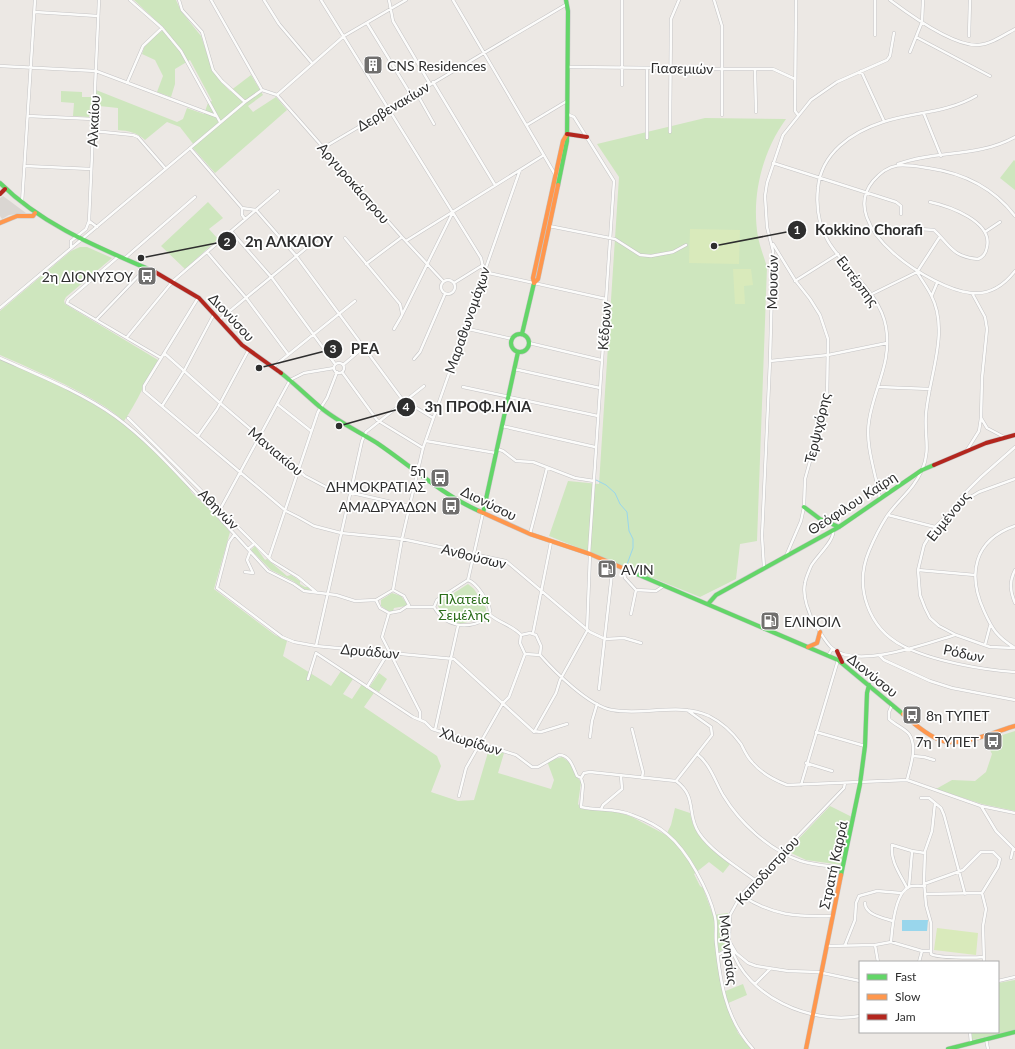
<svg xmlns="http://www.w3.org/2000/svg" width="1015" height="1049" viewBox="0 0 1015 1049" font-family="Lato,sans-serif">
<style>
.green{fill:#cee6be}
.pitch{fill:#d9eabb}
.plaza{fill:#dad6d2}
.water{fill:#99d6ec}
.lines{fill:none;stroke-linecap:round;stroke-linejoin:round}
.stream{stroke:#99d6ec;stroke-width:1}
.street-casing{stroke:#c5c4c5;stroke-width:3.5}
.fast-casing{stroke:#c5c4c5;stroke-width:5}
.slow-casing{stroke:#c5c4c5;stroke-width:5}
.jam-casing{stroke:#c5c4c5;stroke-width:5}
.street{stroke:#fcfcfb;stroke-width:2.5}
.fast{stroke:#63d668;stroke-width:4}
.slow{stroke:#ff974d;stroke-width:4}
.jam{stroke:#b3261e;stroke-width:4}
.labels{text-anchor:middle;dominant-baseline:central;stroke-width:3.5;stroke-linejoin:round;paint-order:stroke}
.poi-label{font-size:14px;fill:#2e2e2e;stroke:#fff;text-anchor:start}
.street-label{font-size:14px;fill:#2e2e2e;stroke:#fff}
.park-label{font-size:14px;fill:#2c6e1b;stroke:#fff}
.leader{fill:none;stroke:#2e2e2e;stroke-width:1.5}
.callout-dot{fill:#2e2e2e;stroke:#fff;stroke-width:1.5}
.mark-label{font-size:12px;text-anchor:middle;font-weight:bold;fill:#fff}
.callout-label{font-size:15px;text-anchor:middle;font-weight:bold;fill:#2e2e2e;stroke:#fff;stroke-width:3.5;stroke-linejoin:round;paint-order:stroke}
</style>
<rect width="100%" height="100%" fill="#ece8e4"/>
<!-- green -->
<path class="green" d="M134,0H176L181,11L201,36L212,69L220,81L230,91L251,75L263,95L248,106L253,112L276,97L287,110L215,173L192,147L194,145L180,127L167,122L145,140C136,132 129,131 118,130V108L90,105L89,117L73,116L74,103L61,102V91L82,92V97H95L96,90L177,122L183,119L187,108L204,114L208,103L212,101L190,60L175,69V84L171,97L157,92L163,76L155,60L142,54L146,42L165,29Z
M705,118L786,119C762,152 751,197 758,237C760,247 764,257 767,267L757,541L740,544L736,579L700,597L549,536L568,481L599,484L619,177L597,144Z
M1014,160L1015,161V190L1000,178Z
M208,202L223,218L209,229L218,239L185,269L161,246Z
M80,247H87L112,258L66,297L64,301L65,304L158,360C146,380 138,401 124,421C93,394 38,372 0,355V311L71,251Z
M0,358C37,376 77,392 111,415C140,434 163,461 187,485L192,493L213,513L230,532L214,589L275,635L287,641L283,656L331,686L341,671L353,679L343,694L352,699L362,684L368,689L379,673L387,679L379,692L376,690L364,707L437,756L441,766L431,792L458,801L474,800L489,749L504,753L498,773L551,789L554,780L547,761L562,757L569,762L577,777L581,782L578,804L582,809L617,812L630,816L666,835L671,825L675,808L690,813C694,837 712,850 730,864L723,873L709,862L694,874L700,886L703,888L713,915L728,913L726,926L728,946L716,954L723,992L743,984L747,995L726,1004L738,1033L751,1049H0Z
M255,546L265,560L267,559L287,576L291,575L300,581V584L305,587H308L311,591L304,589L293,581L271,570L251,550Z
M468,584L474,589L486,608V612L480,619L459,624L442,613L438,606L440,602Z
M392,593L401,596L407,604L406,606L394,608L393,611L390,612L381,606V600Z
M1015,731V811L982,804L936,789L952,780L975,781L986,772L992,754L987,744L993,738Z
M830,806L852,817L842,865L806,860L787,851Z
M1015,980V1030L972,1040L971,1032H998V983Z"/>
<!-- pitch -->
<path class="pitch" d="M690,229L740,230L739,264L689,263Z
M733,269H751L753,285L744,286L745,304H735Z
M937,928L978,933L976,955L934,950Z"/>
<!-- plaza -->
<path class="plaza" d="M3,196L26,213L9,215L2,219L0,216V198Z"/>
<!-- water -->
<path class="water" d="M902,920H928L927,931H902Z"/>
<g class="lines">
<!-- stream -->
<path class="stream" d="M596,480L606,485L615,493L620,504L627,512L629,531L633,539V548L626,567"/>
<!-- street casing -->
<g class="street-casing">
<path id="street" d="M130,0L162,28L181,51L220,122
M211,0L262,90
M264,0L279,24L312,63
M321,0L481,258L484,272L606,299
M389,0L393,21L430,84
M453,0L556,176
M714,0L722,26V115
M796,0L795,111L798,115
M890,0C910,15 953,46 978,45C991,44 1004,35 1015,29
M35,12L98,16
M367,23L411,95
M875,35V0
M969,36L970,0
M916,37L990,76
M910,52L922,22L923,0
M0,66L96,71L216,116
M568,67L665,68L671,66L702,69H773L795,79
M647,68V138
M755,69L756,112
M861,71L884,121
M433,82L495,185
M127,83L143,46L162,28
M622,85V0
M262,90L277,95L402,237L443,281
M416,92L434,124
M277,95L344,36L406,0
M245,102L262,90
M567,114L574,117L614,181L589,554
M924,114L941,156
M28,116L93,119
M527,125L567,101
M93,131L133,135L138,137L165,168
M670,132L671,19L679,0
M190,148L242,208L256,210L297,257L402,399L433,418
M323,148L567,4
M773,163L896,202L901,206V214
M898,164C936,150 977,158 1015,137
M25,166L91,169
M22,203L35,0
M242,208V215L245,219
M1015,216C993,187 963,173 928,168C904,164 890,161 873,181C835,227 932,289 971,293C990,295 1005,284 1015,271
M89,221L97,227
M549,226L615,239L640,255L651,256L673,252L686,245
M920,229L934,230C950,245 952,257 978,259C984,257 986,253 987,247C993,221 948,206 930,202
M231,231L272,278L335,364
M985,232L1000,222
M345,238L400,304L402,313
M406,241L544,155
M773,244L795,280L810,299L820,315L828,339L827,400L805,479L804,507L801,521L786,556
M71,247V241L86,229L89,221L99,0
M207,252L247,299L288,354
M119,256L68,300L67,303L161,358
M125,258L195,197
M366,264L402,237
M917,272C921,279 927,287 931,295C950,331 929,376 926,414C924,435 931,450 922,470C914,489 898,500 887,516C880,527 874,539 869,551C854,587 868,628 903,646C932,661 983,670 1015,672
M441 287a7 7 0 1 1 14 0a7 7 0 1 1-14 0Z
M795,281L838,254
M454,283L483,265
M870,295L917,272L939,238
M932,295L937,283
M198,298L144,386V391L286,511L298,517L314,526L341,533L402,539L506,561L590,632L605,639L624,638L641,643
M0,308L245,102L222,81L213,70L202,32L182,10L179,0
M401,317L453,212
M97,319L146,268
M219,320L316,240
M464,328L512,339
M394,329L401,317
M127,337L173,281L278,191
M529,343L601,360
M164,353L220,403L305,476L326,487L409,506
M0,358C38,375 83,393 116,417C154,445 184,482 217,515
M414,359L420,352L445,294
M770,361L828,355L887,343
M334 368a5 5 0 1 1 10 0a5 5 0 1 1-10 0Z
M343,365L364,347
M273,367L355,301
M334,368L304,373L290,380L217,515L268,571L294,584L304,591L336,595L355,601L376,600
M514,369L600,388
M342,372L377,420L423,448
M463,387L598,416
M879,387L930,389
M277,404L311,431
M162,406L184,371L214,314
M128,418L272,561L298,577L316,592
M981,418L987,428L1004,437
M502,426L595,447
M198,436L217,409L248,351
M426,441L496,453
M1015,447L981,477L961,497L959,504L935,527L924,545L918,570L920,595L925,608L930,618L939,626L956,635L990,647L1015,648
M497,449L503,451L516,461L533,462L575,478L594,481
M967,450L979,431L981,418L982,378L987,329L985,317L972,293
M880,499C876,474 865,446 869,421C874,387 892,364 886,327C880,292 845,270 828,241C818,224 816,206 818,188C821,153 852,132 883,122C914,112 947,113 976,96
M959,504L979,492L1015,479
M888,515L935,527
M833,531C835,540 816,557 811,566C809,571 806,577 805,583C802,596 809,615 816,626C821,633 826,643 832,648C856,670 928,643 955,635
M530,534L547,468
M234,535L229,542L217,588L282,637L294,642L316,646L454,659L533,731L541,732L567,724
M248,549L254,544
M269,558L318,412L327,398L337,372
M764,568L762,536L770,361L773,251L767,227L765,196L767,183L783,135L811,100L837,82L887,60L890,56L894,33
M623,569L625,578L636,590L656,591L662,587
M918,570L975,575
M1015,570C1009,582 1010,591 1015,603
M245,572L253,573L247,560L250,552
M468,580L483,513
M393,590L402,539L423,448L520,170
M393,590L404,596L409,605L400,611L389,613L380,608L376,600Z
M408,607H434
M434,607C445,627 467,630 486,619L490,611C489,602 477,583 468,580
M434,607L437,600L468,580
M389,613L382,637L420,712V719
M489,614C499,623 512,625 521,635
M631,614L636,590
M533,633L551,542
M521,635L530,633L536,635L541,646L540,655
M521,635L520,643L525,654L540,655
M985,645L990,626
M316,646L362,441L366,432L424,386
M1015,648C997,637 992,629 984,611C967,574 974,540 1015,526
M540,655C555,672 589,706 612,710C644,716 679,702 709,716C721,722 733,733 741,744C744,750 747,757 752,762C761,773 774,780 787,785L907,780L981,806L1015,813
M879,655L884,660L930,681L952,688L1015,700
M828,656L832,649
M308,679L316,653L413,717L425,722L432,729L516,755L532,767H538L559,755C570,755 573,767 577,776L581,778
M367,687L388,653
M599,689L613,564
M892,705L889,712V719C895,725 904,728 909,734C918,747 910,767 907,780
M632,729L643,772L642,778
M435,730L458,626
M534,732L556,693L560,680L587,631L590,554
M816,732L865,746
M590,737L592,721L597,704
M697,754C710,764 715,781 723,795C740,823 769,850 801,861C814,865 829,866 843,868
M913,756L924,757L934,760
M806,763L832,771
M581,778L583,785L581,807C598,811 616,808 632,815C643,819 658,826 667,834C688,851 709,891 715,917C717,925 715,934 716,942C720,980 725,1019 753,1049
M581,778L584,773L590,772L676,781C698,797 686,814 699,833C711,851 737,867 755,880
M676,781L712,735L711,727L687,710
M845,783L844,788L741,895L730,915L729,941L736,953L748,963L756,966L788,971L818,972L860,981
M801,785L838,660
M459,796L466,768L503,703L509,697L525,654
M921,798H929L941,808L944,815L965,894
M935,803L932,831L925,851L924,881L926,905L931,923V954C937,958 974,958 983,957
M981,806L996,831L1015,850
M601,809L603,805L622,789L621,776
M1011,858L1013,849
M924,884L963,870L981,852H993L1000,859L998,867L982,893L926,894
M909,887L912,852
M907,888C900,874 890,861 892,845L912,851L925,853
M982,893L986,909L983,926L984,962
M741,895C773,916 797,917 833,916
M865,903C865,915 884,918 893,921
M891,942C892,928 895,893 909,887C913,885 920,886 925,886
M845,945L855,920L856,903L859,896L877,891L901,893
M875,945L878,962
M827,946L875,945L891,942L922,951H931
M718,955L731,947C746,997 811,1025 860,1016
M919,962L922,951
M998,981L1015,977
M755,984L770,969
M970,1032L971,1043
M986,1039L988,1049"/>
</g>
<!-- fast casing -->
<g class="fast-casing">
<path id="fast" d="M0,183C43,226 100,248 155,272
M558,185L567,141L568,11L566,0
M522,334L534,283
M511 343a9 9 0 1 1 18 0a9 9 0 1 1-18 0Z
M281,373C295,384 307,396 320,407C338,422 358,431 377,443C411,466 441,494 479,511
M804,507L820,519L839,527
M483,513L518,352
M632,572L838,660L903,714
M708,604L716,595L839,527L922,470L934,465
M841,875L860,784L865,746L867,693L869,685
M948,1049L1015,1032"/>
</g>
<!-- slow casing -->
<g class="slow-casing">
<path id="slow" d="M558,185L538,279L534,283L533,278L563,141L567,134
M0,223L17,216H33L35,213
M479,511L530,534L590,554L632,572
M808,647L817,643L820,632
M903,714C914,724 929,737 943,741C962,747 997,731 1015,726
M806,1049L841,875"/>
</g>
<!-- jam casing -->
<g class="jam-casing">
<path id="jam" d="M567,134L587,137
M0,194L5,189
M155,272L199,298L242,345L281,373
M934,465L986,443L1015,435
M837,651L842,662"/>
</g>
<!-- street -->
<use href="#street" class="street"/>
<!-- fast -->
<use href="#fast" class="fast"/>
<!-- slow -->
<use href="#slow" class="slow"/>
<!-- jam -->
<use href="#jam" class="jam"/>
</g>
<!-- icons -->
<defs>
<g id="building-square" transform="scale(1)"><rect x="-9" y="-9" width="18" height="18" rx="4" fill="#706f6e" stroke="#fff"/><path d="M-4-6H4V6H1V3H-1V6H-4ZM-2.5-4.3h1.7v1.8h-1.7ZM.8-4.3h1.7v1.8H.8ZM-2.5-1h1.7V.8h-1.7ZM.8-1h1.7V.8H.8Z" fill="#fff"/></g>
<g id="bus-square" transform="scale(1)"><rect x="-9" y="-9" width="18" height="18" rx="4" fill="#706f6e" stroke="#fff"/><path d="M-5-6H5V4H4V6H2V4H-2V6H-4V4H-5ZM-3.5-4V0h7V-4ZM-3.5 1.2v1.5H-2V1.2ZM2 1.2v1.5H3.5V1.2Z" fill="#fff"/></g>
<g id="fuel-square" transform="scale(1)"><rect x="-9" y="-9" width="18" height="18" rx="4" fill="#706f6e" stroke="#fff"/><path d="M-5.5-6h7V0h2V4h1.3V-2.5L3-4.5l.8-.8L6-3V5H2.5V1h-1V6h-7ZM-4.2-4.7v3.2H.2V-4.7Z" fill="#fff"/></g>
</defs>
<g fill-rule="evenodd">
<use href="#building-square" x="373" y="65"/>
<use href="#bus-square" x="147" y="276"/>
<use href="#bus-square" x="440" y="478"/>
<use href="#bus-square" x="451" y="506"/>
<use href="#fuel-square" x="607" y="569"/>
<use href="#fuel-square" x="770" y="621"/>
<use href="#bus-square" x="912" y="715"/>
<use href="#bus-square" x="993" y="741"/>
</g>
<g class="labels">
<!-- poi labels -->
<g class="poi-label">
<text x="387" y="65">CNS Residences</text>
<text x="133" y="276" text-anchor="end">2η ΔΙΟΝΥΣΟΥ</text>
<text x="426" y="470" text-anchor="end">5η<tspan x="426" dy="16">ΔΗΜΟΚΡΑΤΙΑΣ</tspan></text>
<text x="437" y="506" text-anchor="end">ΑΜΑΔΡΥΑΔΩΝ</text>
<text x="621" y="569">AVIN</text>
<text x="784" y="621">ΕΛΙΝΟΙΛ</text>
<text x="926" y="715">8η ΤΥΠΕΤ</text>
<text x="979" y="741" text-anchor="end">7η ΤΥΠΕΤ</text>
</g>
<!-- street labels -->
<g class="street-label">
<text transform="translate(682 68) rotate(1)">Γιασεμιών</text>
<text transform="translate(393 106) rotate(-31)">Δερβενακίων</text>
<text transform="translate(93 121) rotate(-87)">Αλκαίου</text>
<text transform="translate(354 183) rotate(49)">Αργυροκάστρου</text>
<text transform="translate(858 281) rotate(53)">Ευτέρπης</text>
<text transform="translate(772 282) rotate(-89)">Μουσών</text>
<text transform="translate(232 317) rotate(47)">Διονύσου</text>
<text transform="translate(467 320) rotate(-71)">Μαραθωνομάχων</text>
<text transform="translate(604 326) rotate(-86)">Κέδρων</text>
<text transform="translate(817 428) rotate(-77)">Τερψιχόρης</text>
<text transform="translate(276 451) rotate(40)">Μανιακίου</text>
<text transform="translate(489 503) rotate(26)">Διονύσου</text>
<text transform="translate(852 503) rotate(-33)">Θεόφιλου Καϊρη</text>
<text transform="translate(219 509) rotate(45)">Αθηνών</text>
<text transform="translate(948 516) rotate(-51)">Ευμένους</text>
<text transform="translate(474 556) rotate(14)">Ανθούσων</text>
<text transform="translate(370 651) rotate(5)">Δρυάδων</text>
<text transform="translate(964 653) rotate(12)">Ρόδων</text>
<text transform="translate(873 675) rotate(39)">Διονύσου</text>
<text transform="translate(471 741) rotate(17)">Χλωρίδων</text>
<text transform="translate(833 865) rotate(-78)">Στρατή Καρρά</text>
<text transform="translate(767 870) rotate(-48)">Καποδιστρίου</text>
<text transform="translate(729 950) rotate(83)">Μαγνησίας</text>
</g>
<!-- park labels -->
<g class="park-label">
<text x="464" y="598">Πλατεία<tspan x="464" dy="16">Σεμέλης</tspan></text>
</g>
</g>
<!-- callouts -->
<path class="leader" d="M714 246L797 230M141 258L227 241M259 368L333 349M339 426L406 407"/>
<g class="callout-dot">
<circle cx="714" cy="246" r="4"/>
<circle cx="141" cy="258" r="4"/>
<circle cx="259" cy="368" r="4"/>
<circle cx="339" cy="426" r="4"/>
<circle cx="797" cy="230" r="10"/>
<circle cx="227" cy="241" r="10"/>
<circle cx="333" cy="349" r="10"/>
<circle cx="406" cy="407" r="10"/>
</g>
<g class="mark-label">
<text x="797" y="234">1</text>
<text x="227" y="246">2</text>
<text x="333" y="353">3</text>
<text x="406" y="411">4</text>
</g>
<g class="callout-label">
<text x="869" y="235">Kokkino Chorafi</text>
<text x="289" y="247">2η ΑΛΚΑΙΟΥ</text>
<text x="365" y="354">ΡΕΑ</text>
<text x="478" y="412">3η ΠΡΟΦ.ΗΛΙΑ</text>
</g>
<!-- legend -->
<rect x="859" y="961" width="140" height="72" fill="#ffffff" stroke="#ababab"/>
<rect x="867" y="974" width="20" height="6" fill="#63d668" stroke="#ababab"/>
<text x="895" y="981" font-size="12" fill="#2e2e2e">Fast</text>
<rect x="867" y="994" width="20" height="6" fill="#ff974d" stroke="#ababab"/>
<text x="895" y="1001" font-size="12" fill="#2e2e2e">Slow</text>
<rect x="867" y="1014" width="20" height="6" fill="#b3261e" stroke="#ababab"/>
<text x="895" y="1021" font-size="12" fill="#2e2e2e">Jam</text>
</svg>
